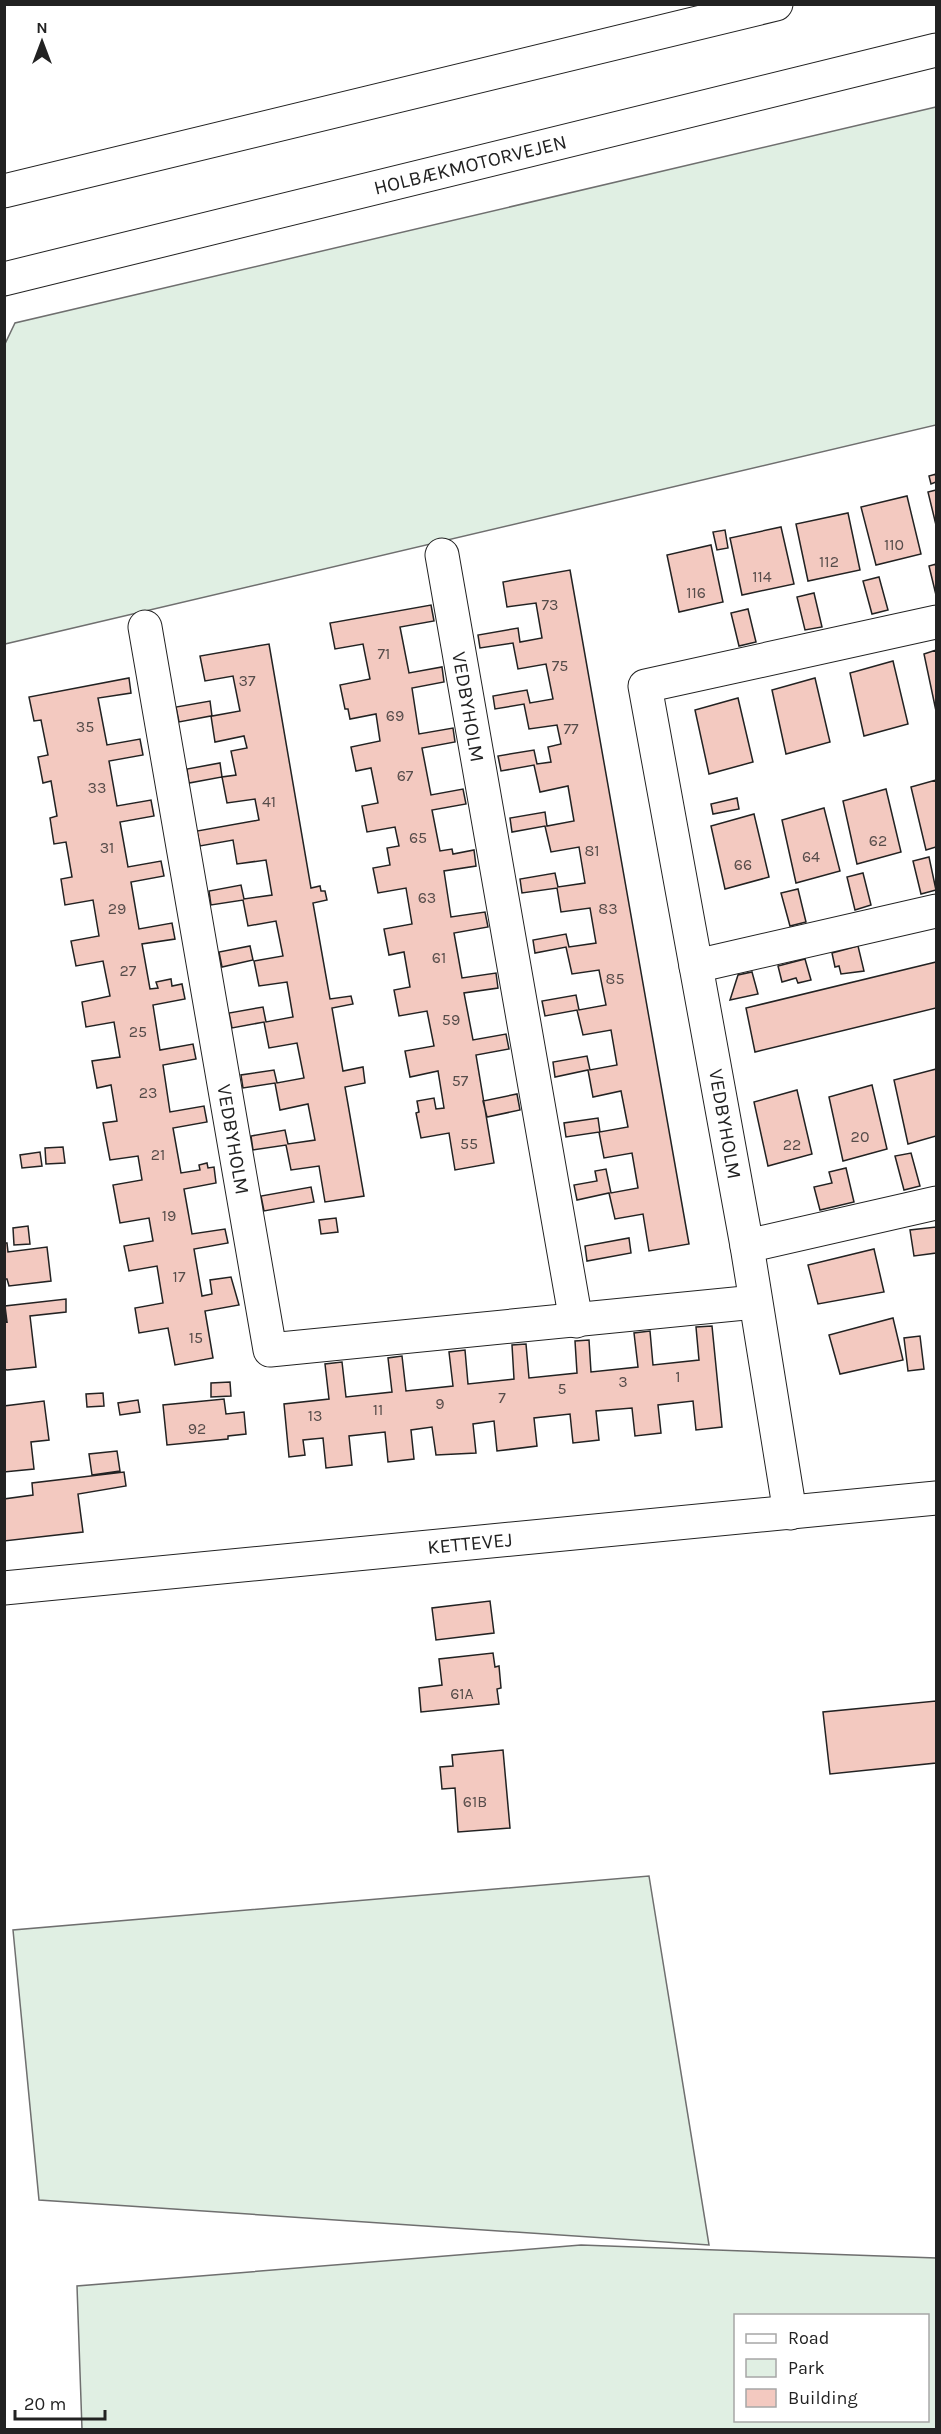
<svg xmlns="http://www.w3.org/2000/svg" width="941" height="2434" viewBox="0 0 941 2434" font-family="Karla,sans-serif">
<style>
.green{fill:#e0efe3;stroke:#6f6f6f;stroke-width:1.5;fill-rule:evenodd}
.building{fill:#f3c9c0;stroke:#222;stroke-width:1.5}
.lines{fill:none;stroke-linecap:round;stroke-linejoin:round}
.minor-casing{stroke:#222;stroke-width:35}
.highway-casing{stroke:#222;stroke-width:35}
.minor{stroke:#fff;stroke-width:33}
.highway{stroke:#fff;stroke-width:33}
.labels{text-anchor:middle;dominant-baseline:central;stroke-width:4.5;stroke-linejoin:round;paint-order:stroke}
.number-label{font-size:16px;fill:#564c4a}
.street-label{font-size:20px;fill:#222;stroke:#fff}
</style>
<rect width="100%" height="100%" fill="#fff"/>
<!-- green -->
<path class="green" d="M936,107V425L5,644L4,346L15,323Z
M649,1876L709,2245L39,2200L13,1930Z
M581,2245L936,2258V2429H82L77,2286ZM736,2316H928V2420H736Z"/>
<!-- building -->
<path class="building" d="M936,474V482L931,484L929,476Z
M936,490V525L928,492Z
M907,496L921,554L876,565L861,507Z
M848,513L860,570L808,581L796,524Z
M781,527L794,584L742,595L730,538Z
M725,530L728,548L717,550L713,532Z
M711,545L723,602L679,612L667,555Z
M936,564V595L929,566Z
M570,570L689,1244L649,1251L643,1214L615,1219L609,1193L577,1200L574,1185L597,1181L595,1171L606,1169L611,1193L638,1188L632,1153L604,1158L599,1132L566,1137L564,1123L598,1118L600,1132L628,1127L621,1091L593,1097L588,1070L555,1077L553,1062L587,1056L590,1070L617,1065L611,1030L583,1035L577,1010L545,1016L542,1001L576,995L579,1010L606,1005L599,970L572,974L566,947L535,953L533,940L566,934L569,947L596,943L590,908L561,912L557,888L522,893L520,879L555,873L558,887L585,883L579,847L551,852L545,826L512,832L510,818L545,812L547,826L574,821L568,786L540,792L534,765L501,771L498,756L534,750L537,764L551,762L548,747L561,744L557,725L529,729L524,704L495,709L493,696L527,690L530,703L553,699L546,664L518,669L513,643L480,648L478,635L518,628L520,642L542,638L536,603L507,607L503,582Z
M879,577L888,610L872,614L863,581Z
M814,593L822,627L805,630L797,597Z
M431,605L434,621L400,627L409,673L442,667L444,682L412,688L419,734L453,728L455,742L422,748L431,795L463,789L466,804L432,810L440,851L452,849L453,854L474,850L476,866L444,871L451,917L485,912L488,927L454,933L462,978L496,973L498,988L464,993L473,1040L506,1034L509,1049L476,1055L494,1163L455,1170L449,1133L421,1138L416,1113L419,1112L417,1101L434,1098L436,1109L444,1108L438,1071L410,1077L405,1051L434,1046L427,1011L399,1016L394,990L410,987L404,952L389,955L384,929L412,924L406,888L378,893L373,868L390,865L387,848L399,846L395,827L367,832L362,806L378,803L371,768L356,771L351,747L380,741L376,714L350,719L348,709H345L340,685L370,679L363,644L335,649L330,623Z
M748,609L756,642L739,646L731,613Z
M269,644L311,888L320,886L321,891H325L327,900L313,903L330,999L351,996L353,1004L332,1008L343,1071L363,1067L365,1083L345,1087L364,1196L325,1202L319,1166L291,1170L286,1145L253,1150L251,1136L285,1130L288,1144L315,1140L308,1104L280,1110L275,1083L243,1088L241,1075L274,1070L277,1083L304,1078L297,1043L269,1048L264,1022L232,1028L229,1013L263,1007L266,1022L293,1017L287,982L259,986L254,961L283,956L276,921L248,926L243,900L211,905L209,891L241,885L244,899L272,895L266,860L237,864L233,840L200,846L197,831L259,820L255,799L227,803L222,777L236,775L231,751L247,748L244,736L215,742L211,716L179,722L176,707L210,701L212,716L240,711L233,676L205,681L200,656Z
M936,650V711L924,654Z
M893,661L908,724L864,736L850,673Z
M129,678L131,693L98,698L107,745L140,739L143,755L109,761L117,806L151,800L154,816L120,822L128,867L161,861L164,876L131,882L139,929L172,923L175,939L142,944L150,989L158,988L156,982L171,979L172,986L182,984L185,999L153,1005L160,1050L193,1044L196,1059L163,1065L170,1112L204,1106L207,1122L173,1128L181,1173L200,1170L199,1165L207,1163L208,1168L214,1167L216,1183L184,1189L192,1234L225,1229L228,1243L194,1249L202,1296L212,1294L210,1280L231,1277L239,1305L205,1311L213,1358L175,1365L168,1328L139,1333L135,1308L163,1303L157,1266L129,1271L124,1246L153,1241L149,1218L120,1223L113,1185L142,1180L138,1156L110,1160L103,1123L117,1121L111,1085L97,1088L92,1061L120,1057L114,1022L86,1027L82,1002L110,996L103,961L76,966L71,941L99,936L93,900L65,905L61,879L72,877L66,842L54,844L50,818L57,816L51,781L43,783L38,757L48,755L41,720L34,721L29,697Z
M815,678L830,742L786,754L772,690Z
M738,698L753,762L709,774L695,710Z
M220,763L222,777L189,783L187,769Z
M936,780V847L926,850L911,787Z
M886,789L901,852L857,864L843,801Z
M737,798L739,809L713,814L711,804Z
M824,808L840,871L796,883L782,820Z
M754,814L769,877L725,889L711,826Z
M929,857L936,890L921,894L913,861Z
M863,873L871,905L855,910L847,877Z
M798,889L806,922L790,926L781,893Z
M250,946L253,960L222,967L219,952Z
M858,946L864,971L841,974L839,966L835,967L832,953Z
M805,959L811,980L798,983L796,978L782,982L778,966Z
M936,962V1008L755,1052L746,1008Z
M752,972L758,994L730,1000L738,975Z
M936,1069V1136L908,1144L894,1080Z
M872,1085L887,1149L843,1161L829,1097Z
M797,1090L812,1154L768,1166L754,1102Z
M517,1094L520,1110L487,1117L483,1101Z
M63,1147L65,1163L46,1164L45,1148Z
M40,1152L42,1166L22,1168L20,1155Z
M911,1153L920,1186L904,1190L895,1156Z
M846,1168L854,1202L820,1210L814,1187L832,1183L829,1172Z
M311,1187L314,1202L264,1211L261,1196Z
M336,1218L338,1232L321,1234L319,1220Z
M28,1226L30,1244L14,1245L13,1228Z
M936,1227V1253L914,1256L910,1230Z
M629,1238L631,1253L587,1261L585,1246Z
M4,1243H7L8,1252L47,1247L51,1281L9,1286L7,1279H4Z
M874,1249L884,1292L818,1304L808,1265Z
M66,1299V1312L30,1316L36,1367L7,1370L4,1369V1321L7,1322L5,1306Z
M893,1318L903,1360L840,1374L829,1335Z
M712,1326L722,1427L696,1430L693,1401L658,1405L661,1433L635,1436L632,1408L596,1411L599,1440L573,1443L570,1414L534,1418L537,1446L497,1451L494,1421L473,1424L476,1453L436,1455L432,1427L411,1430L414,1459L388,1462L385,1432L349,1436L352,1465L326,1468L323,1438L303,1440L305,1455L289,1457L284,1404L329,1399L325,1364L342,1362L346,1397L392,1392L388,1358L402,1356L406,1391L453,1386L449,1352L465,1350L468,1384L514,1379L512,1345L526,1344L529,1378L577,1373L575,1341L589,1340L591,1372L638,1367L634,1333L650,1331L653,1365L699,1360L696,1327Z
M920,1336L924,1369L908,1371L904,1338Z
M230,1382L231,1396L211,1397V1383Z
M103,1393L104,1406L87,1407L86,1394Z
M224,1399L226,1414L244,1412L246,1434L228,1436V1439L167,1445L163,1405Z
M138,1400L140,1412L120,1415L118,1403Z
M44,1401L49,1440L31,1442L34,1469L4,1472V1406Z
M117,1451L120,1471L92,1475L89,1454Z
M124,1472L126,1486L78,1494L83,1532L4,1541V1499L33,1495L32,1483Z
M490,1601L494,1633L436,1640L432,1608Z
M493,1653L495,1667L499,1666L501,1688L497,1689L499,1704L421,1712L419,1688L442,1685L439,1659Z
M936,1701V1763L830,1774L823,1712Z
M503,1750L510,1828L458,1832L455,1788L442,1789L440,1767L453,1766L452,1755Z"/>
<g class="lines">
<!-- minor casing -->
<g class="minor-casing">
<g id="minor">
<path id="s1" d="M442,555L576,1321"/>
<path id="s2" d="M145,627L270,1350L755,1302"/>
<path d="M696,966L936,911"/>
<path d="M747,1246L936,1203"/>
<path d="M790,1513L747,1246L645,686L936,622"/>
<path id="s3" d="M4,1588L936,1498"/>
</g>
</g>
<!-- highway casing -->
<g class="highway-casing">
<g id="highway">
<path d="M4,191L776,4"/>
<path id="s4" d="M4,279L936,50"/>
</g>
</g>
<!-- minor -->
<use href="#minor" class="minor"/>
<!-- highway -->
<use href="#highway" class="highway"/>
</g>
<g class="labels">
<!-- number labels -->
<g class="number-label">
<text x="894" y="544">110</text>
<text x="829" y="561">112</text>
<text x="762" y="576">114</text>
<text x="696" y="592">116</text>
<text x="550" y="604">73</text>
<text x="384" y="653">71</text>
<text x="560" y="665">75</text>
<text x="247" y="680">37</text>
<text x="395" y="715">69</text>
<text x="85" y="726">35</text>
<text x="571" y="728">77</text>
<text x="405" y="775">67</text>
<text x="97" y="787">33</text>
<text x="269" y="801">41</text>
<text x="418" y="837">65</text>
<text x="878" y="840">62</text>
<text x="107" y="847">31</text>
<text x="592" y="850">81</text>
<text x="811" y="856">64</text>
<text x="743" y="864">66</text>
<text x="427" y="897">63</text>
<text x="117" y="908">29</text>
<text x="608" y="908">83</text>
<text x="439" y="957">61</text>
<text x="128" y="970">27</text>
<text x="615" y="978">85</text>
<text x="451" y="1019">59</text>
<text x="138" y="1031">25</text>
<text x="460" y="1080">57</text>
<text x="148" y="1092">23</text>
<text x="860" y="1136">20</text>
<text x="469" y="1143">55</text>
<text x="792" y="1144">22</text>
<text x="158" y="1154">21</text>
<text x="169" y="1215">19</text>
<text x="179" y="1276">17</text>
<text x="196" y="1337">15</text>
<text x="678" y="1376">1</text>
<text x="623" y="1381">3</text>
<text x="562" y="1388">5</text>
<text x="502" y="1397">7</text>
<text x="440" y="1403">9</text>
<text x="378" y="1409">11</text>
<text x="315" y="1415">13</text>
<text x="197" y="1428">92</text>
<text x="462" y="1693">61A</text>
<text x="475" y="1801">61B</text>
</g>
<!-- street labels -->
<g class="street-label">
<text stroke="none"><textPath href="#s4" startOffset="480">HOLBÆKMOTORVEJEN</textPath></text>
<text stroke="none"><textPath href="#s1" startOffset="154">VEDBYHOLM</textPath></text>
<text transform="translate(725 1124) rotate(80)">VEDBYHOLM</text>
<text stroke="none"><textPath href="#s2" startOffset="520">VEDBYHOLM</textPath></text>
<text stroke="none"><textPath href="#s3" startOffset="468">KETTEVEJ</textPath></text>
</g>
</g>
<!-- border -->
<rect width="941" height="2434" fill="none" stroke="#222222" stroke-width="12"/>
<!-- legend -->
<rect x="734" y="2314" width="195" height="108" fill="#ffffff" stroke="#a7a7a7" stroke-width="1.5"/>
<rect x="746" y="2334" width="30" height="9" fill="#ffffff" stroke="#a7a7a7" stroke-width="1.5"/>
<text x="788" y="2344" font-size="18" fill="#222222">Road</text>
<rect x="746" y="2359" width="30" height="18" fill="#e0efe3" stroke="#a7a7a7" stroke-width="1.5"/>
<text x="788" y="2374" font-size="18" fill="#222222">Park</text>
<rect x="746" y="2389" width="30" height="18" fill="#f3c9c0" stroke="#a7a7a7" stroke-width="1.5"/>
<text x="788" y="2404" font-size="18" fill="#222222">Building</text>
<!-- north arrow -->
<g transform="translate(42 42)" stroke="#ffffff" stroke-width="4.5" paint-order="stroke">
<path d="M0-4.5L10 22L0 15L-10 22Z" fill="#222222"/>
<text y="-9" font-size="16" font-weight="bold" text-anchor="middle" fill="#222222">N</text>
</g>
<!-- scale -->
<path d="M15 2410v9h90v-9" fill="none" stroke="#222222" stroke-width="3"/>
<text x="24" y="2410" font-size="18" fill="#222222" stroke="#ffffff" stroke-width="4.5" paint-order="stroke">20 m</text>
</svg>
